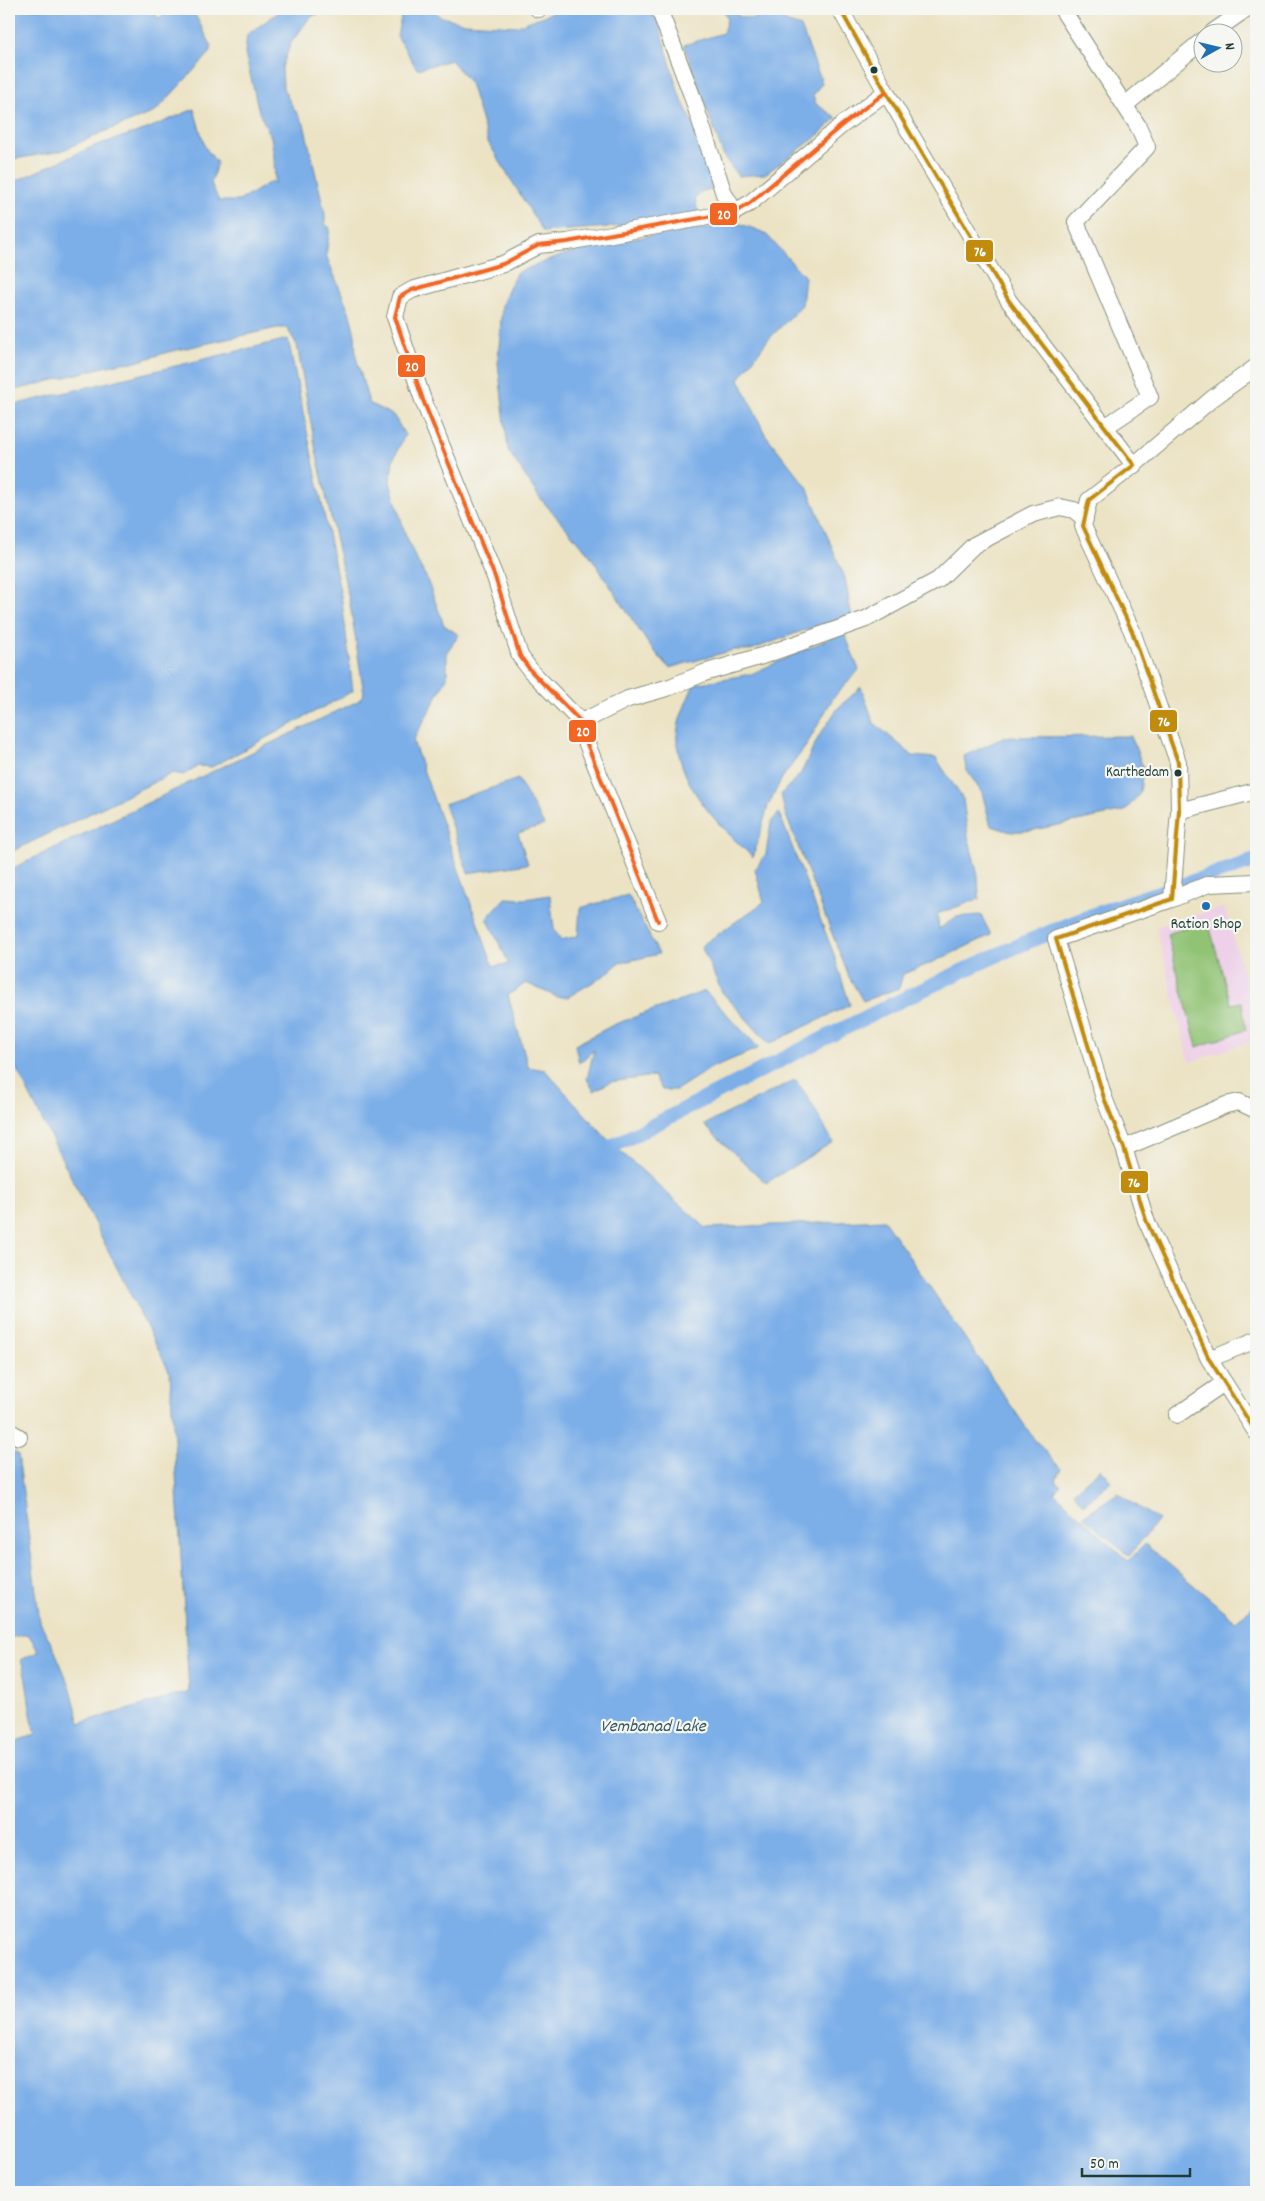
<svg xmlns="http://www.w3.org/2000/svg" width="1265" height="2201" viewBox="0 0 1265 2201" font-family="Dekko,sans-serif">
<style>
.built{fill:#eed0e8}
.green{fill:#91c374;stroke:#588054}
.water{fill:#7caee8;stroke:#4e768e}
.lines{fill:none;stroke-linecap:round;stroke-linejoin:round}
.canal{stroke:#7caee8;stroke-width:15}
.street-casing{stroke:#86907c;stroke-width:18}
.street{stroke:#fff;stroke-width:16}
.bus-1-casing{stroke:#f6f6f2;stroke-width:8}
.bus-2-casing{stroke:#f6f6f2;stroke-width:8}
.bus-1{stroke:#c18c0d;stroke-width:4}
.bus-2{stroke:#f26522;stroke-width:4}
.bus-dot{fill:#1f3d34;stroke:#f6f6f2;stroke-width:2}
.poi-dot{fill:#1f6fb2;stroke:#f6f6f2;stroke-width:2}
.labels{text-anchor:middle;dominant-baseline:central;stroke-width:4.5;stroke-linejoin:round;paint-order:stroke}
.bus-label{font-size:15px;fill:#1f3d34;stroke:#f6f6f2;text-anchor:end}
.poi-label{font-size:16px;fill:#1f3d34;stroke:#f6f6f2}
.water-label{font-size:18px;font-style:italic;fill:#365961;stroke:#f6f6f2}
.line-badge{stroke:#f6f6f2;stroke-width:2}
.badge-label{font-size:14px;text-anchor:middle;font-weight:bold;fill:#fff}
</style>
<rect width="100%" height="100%" fill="#f6f6f2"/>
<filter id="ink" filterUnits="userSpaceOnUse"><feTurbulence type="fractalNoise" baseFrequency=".02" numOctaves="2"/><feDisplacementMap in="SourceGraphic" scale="10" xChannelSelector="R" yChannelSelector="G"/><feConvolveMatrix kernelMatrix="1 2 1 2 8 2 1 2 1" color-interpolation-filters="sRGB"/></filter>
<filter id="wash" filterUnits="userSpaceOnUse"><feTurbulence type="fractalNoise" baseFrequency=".0096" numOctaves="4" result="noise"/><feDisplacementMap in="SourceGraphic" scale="20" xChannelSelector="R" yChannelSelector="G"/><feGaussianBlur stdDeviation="1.12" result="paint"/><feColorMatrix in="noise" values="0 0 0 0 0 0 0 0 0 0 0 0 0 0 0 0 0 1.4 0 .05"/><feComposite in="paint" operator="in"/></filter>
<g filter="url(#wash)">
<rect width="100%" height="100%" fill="#ece3c4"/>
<!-- built -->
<path class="built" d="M1224,907L1252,1000L1256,1040L1189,1062L1156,927Z"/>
<!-- green -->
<path class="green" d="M1208,921L1231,1004L1242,1002L1246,1030L1197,1047L1167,934Z"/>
<!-- water -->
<path class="water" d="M9,9H152L158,18L177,9H192L211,45L210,53L155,112L101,133L61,151L15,159L9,154Z
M283,9H331L310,17L291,43L282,67L283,88L291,104L304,124L325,214V224L330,228L326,255L349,311L355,334L356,357L369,403L394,416L405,435L393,460L390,482L405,533L415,557L426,577L444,625L459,635L447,652V678L413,741L493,966L509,964L487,918L505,898L525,899L550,895L554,929L561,940L578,936L580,908L628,895L659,954L619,963L605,975L568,997H557L526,983L508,995L528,1067L545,1070L609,1141L706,1228L884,1220L1034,1439L1061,1469L1056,1480L1061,1485L1054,1492L1128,1561L1145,1544L1236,1621L1256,1604V2192H9V1743L36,1735C28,1710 29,1685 21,1660L39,1651L28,1634L9,1638V1450L18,1454L40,1622L55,1651L71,1689L80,1723L189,1692L170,1373L9,1054V870L358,701L364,694L350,604L316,451L297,345L287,328H277L168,352L136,362L121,363L100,368L9,392V184L94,146L147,129L194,109L205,147L217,163L211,183L219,201H239L272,181L275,183L274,157L271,137L259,112L245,53L247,35Z
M410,9H434L439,16L465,23L517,26L561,9H653L659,24L679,94L698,134L720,189L702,191L695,199L699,216L648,224L543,232L488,142L470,83L451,60L417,69L397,36L402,12Z
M723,9H736L738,16L753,19L774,10H786L783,21L801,27L822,83L813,95L816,104L837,118L815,138L765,174L738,176L724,157L684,45L723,33L727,19Z
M741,224L765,233L805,277L802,305L767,341L739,379L765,434L807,487L845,578L852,618L802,631L751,650H734L669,668L649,645L589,554L539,497L508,450L498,363L502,304L516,273C543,262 569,252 597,246C644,235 693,230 741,224Z
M288,339L342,601L353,691L212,767L198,766L183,775L173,773L9,853V406Z
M844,632L859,670L833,698L806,746L782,778L768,806L753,857C720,827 682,790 677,743C675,723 687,702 694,684L751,674Z
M861,687L874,723L913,756L936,758L963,799L968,836L978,876L979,899L937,914L939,929L956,917L981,915L991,935L929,964L903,974L899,988L863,1001L849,977L785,813L781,794L801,773L819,736L838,708Z
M1131,736L1143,767L1140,793L1125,811L1034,830L1011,832L991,826L982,793L966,769L964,756L1005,737Z
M518,779L544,825L518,833L528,864L468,873L444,804Z
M779,813L833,952L850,1005L769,1044L722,992L701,946L764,902L755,869L766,854L771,822Z
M705,991L759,1048L711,1068L676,1090H662L654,1076L610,1082L594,1091L587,1079L594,1050L579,1063L575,1045L613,1025Z
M795,1080L806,1094L833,1142L766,1183L704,1125Z
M1100,1469L1111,1481L1084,1504L1073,1492Z
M1118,1493L1158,1520L1129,1556L1083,1516Z"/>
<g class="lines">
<!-- canal -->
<path class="canal" d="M1182,885L1256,860
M597,1154C691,1106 786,1057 881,1010C973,965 1066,921 1164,891"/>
</g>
</g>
<g filter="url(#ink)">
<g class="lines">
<!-- street casing -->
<g class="street-casing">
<path id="street" d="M538,9H539
M659,9L691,93L724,194L735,212
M840,9L886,92L1009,301L1134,465L1089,500L1083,526L1132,631L1178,762L1179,811L1172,899L1056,939L1104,1098L1124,1148L1146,1220L1209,1359L1256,1432
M1062,9L1138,126L1147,147L1076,222L1150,397L1105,427
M1213,32L1246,9
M1125,105L1202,41
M1134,465L1213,398L1256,367
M581,722L628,699L670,687L704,673L762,656L866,619L938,580L974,545L1033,514L1060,507L1074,510L1085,519
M1179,811L1256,791
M1172,899L1209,884L1256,882
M658,921L583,734L581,722L531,671L520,656L495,577L423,400L395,317L400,297L412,290L503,264L539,245L567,242L735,212L750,203L842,125L886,92
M1124,1148L1226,1105L1239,1102L1256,1110
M1209,1359L1256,1340
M1177,1415L1224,1383
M9,1431L19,1437"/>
</g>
<!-- street -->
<use href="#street" class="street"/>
<!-- bus-1 casing -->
<g class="bus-1-casing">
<path id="bus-1" d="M840,9L886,92L1009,301L1134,465L1089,500L1083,526L1132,631L1178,762L1179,811L1172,899L1056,939L1104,1098L1124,1148L1146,1220L1209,1359L1256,1432"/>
</g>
<!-- bus-2 casing -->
<g class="bus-2-casing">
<path id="bus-2" d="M658,921L583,734L581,722L531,671L520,656L495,577L423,400L395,317L400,297L412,290L503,264L539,245L567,242L735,212L750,203L842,125L886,92"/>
</g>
<!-- bus-1 -->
<use href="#bus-1" class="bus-1"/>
<!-- bus-2 -->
<use href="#bus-2" class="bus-2"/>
</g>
</g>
<!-- markers -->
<g class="bus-dot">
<circle cx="874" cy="70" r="4.5"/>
<circle cx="1178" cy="773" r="4.5"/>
</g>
<circle class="poi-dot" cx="1206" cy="906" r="5"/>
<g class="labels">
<!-- bus labels -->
<g class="bus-label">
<text x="1169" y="773">Karthedam</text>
</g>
<!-- poi labels -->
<g class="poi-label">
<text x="1206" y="924">Ration Shop</text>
</g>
<!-- water labels -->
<g class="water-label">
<text x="653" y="1727">Vembanad Lake</text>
</g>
</g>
<g class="line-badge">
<rect x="709" y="202" width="29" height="24" rx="5" fill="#f26522"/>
<rect x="965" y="239" width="29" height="24" rx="5" fill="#c18c0d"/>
<rect x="397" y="354" width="29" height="24" rx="5" fill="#f26522"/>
<rect x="1149" y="709" width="29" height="24" rx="5" fill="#c18c0d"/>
<rect x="568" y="719" width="29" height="24" rx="5" fill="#f26522"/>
<rect x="1120" y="1170" width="29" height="24" rx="5" fill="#c18c0d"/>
</g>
<g class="badge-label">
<text x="724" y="219">20</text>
<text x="980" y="256">76</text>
<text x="412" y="371">20</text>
<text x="1164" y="726">76</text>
<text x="583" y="736">20</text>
<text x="1134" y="1187">76</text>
</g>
<!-- margin -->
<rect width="1265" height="2201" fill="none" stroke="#f6f6f2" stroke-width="30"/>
<!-- north arrow -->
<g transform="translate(1218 48) rotate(82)"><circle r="24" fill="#f6f6f2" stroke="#a0aca6"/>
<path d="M0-4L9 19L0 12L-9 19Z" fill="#1f6fb2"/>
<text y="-8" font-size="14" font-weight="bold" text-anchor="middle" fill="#1f3d34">N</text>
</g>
<!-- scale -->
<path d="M1082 2168v8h108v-8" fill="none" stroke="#1f3d34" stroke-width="2.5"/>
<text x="1090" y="2168" font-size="15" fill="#1f3d34" stroke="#f6f6f2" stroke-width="4" paint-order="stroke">50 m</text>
</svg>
